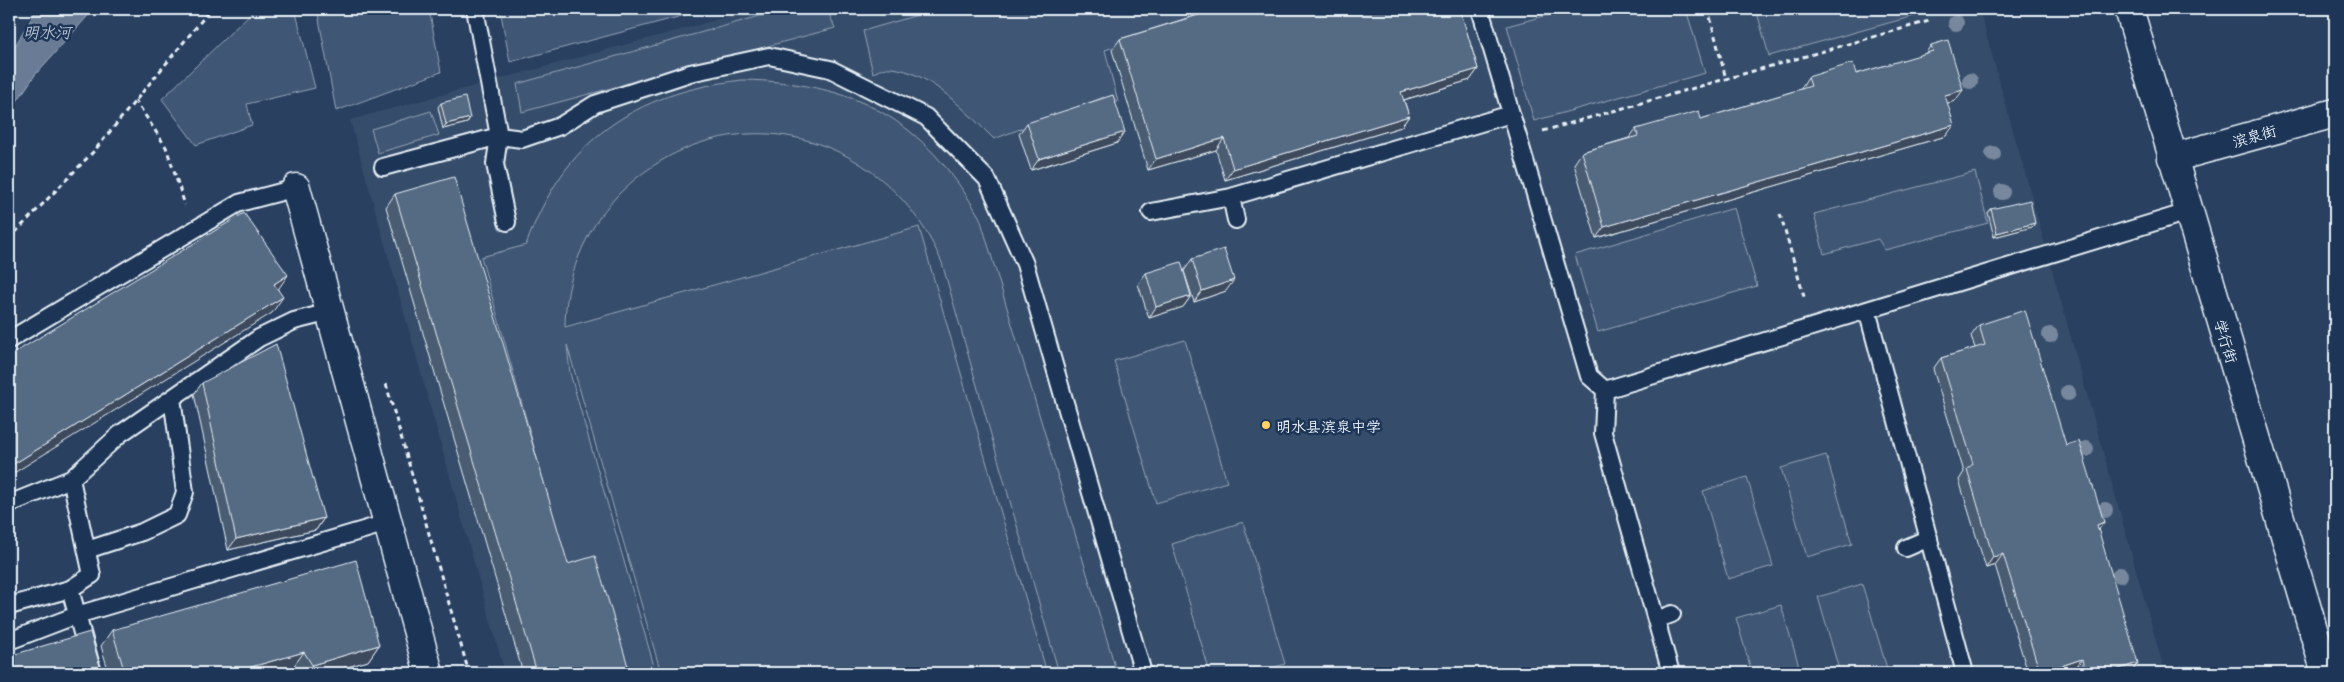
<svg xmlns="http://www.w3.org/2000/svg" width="2344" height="682" viewBox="0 0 2344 682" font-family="'Playpen Sans','LXGW WenKai TC',sans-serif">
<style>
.built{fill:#364d6b}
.green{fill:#415774;stroke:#94a4b6}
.water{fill:#6b7c95;stroke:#9dabbd}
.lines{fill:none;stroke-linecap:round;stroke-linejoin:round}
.service-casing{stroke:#e8f1f8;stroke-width:20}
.minor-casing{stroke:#e8f1f8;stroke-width:31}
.tertiary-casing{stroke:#e8f1f8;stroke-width:31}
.path{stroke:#e8f1f8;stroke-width:3;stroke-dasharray:5 4;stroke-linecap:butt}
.service{stroke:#1d3557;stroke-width:16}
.minor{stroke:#1d3557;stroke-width:28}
.tertiary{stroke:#1d3557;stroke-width:28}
.tree{fill:#77889e}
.wall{fill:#495b71;stroke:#e8f1f8}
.shaded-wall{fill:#3c4a5c;stroke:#e8f1f8}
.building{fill:#556a83;stroke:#e8f1f8}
.poi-dot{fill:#ffd166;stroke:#1d3557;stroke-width:2}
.labels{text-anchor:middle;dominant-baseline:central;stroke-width:5;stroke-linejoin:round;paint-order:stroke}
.street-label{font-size:15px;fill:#e8f1f8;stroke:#1d3557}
.poi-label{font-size:15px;fill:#e8f1f8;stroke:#1d3557;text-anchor:start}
.water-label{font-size:16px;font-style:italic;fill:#b6c2d0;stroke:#1d3557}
</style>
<rect width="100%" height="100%" fill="#294061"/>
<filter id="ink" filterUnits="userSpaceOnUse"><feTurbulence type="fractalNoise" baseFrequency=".02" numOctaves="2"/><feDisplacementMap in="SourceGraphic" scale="10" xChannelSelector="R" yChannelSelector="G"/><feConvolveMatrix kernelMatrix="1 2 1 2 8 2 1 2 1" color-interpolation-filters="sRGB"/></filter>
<g filter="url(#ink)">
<!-- built -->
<path class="built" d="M756,9H1979L2165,673H505L350,120Z"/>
<!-- green -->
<path class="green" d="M255,9H295L315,88L247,104L252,125L196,145L162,99Z
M317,9H429L441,72L336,111Z
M500,9H708L510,62Z
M785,9H827L835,28L522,112L517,84Z
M938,9H1186L1190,21L1105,50L1118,102L1111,104L1104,97L994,139C968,114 930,71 891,68C885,67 878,71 873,73L863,31Z
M1570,9H1686L1705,73L1534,121L1507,26Z
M1756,9H1931L1932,11L1769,56Z
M742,80C855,82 924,119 980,218L1117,673H1059L942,263C885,127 722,88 617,196C584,231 565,279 565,327L919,227L1047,673H661L567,345L570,373L656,673H597L481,257L526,245C564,140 633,93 742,80Z
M431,111L439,135L378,153L371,129Z
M1975,172L1988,223L1885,250L1878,239L1824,254L1814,214Z
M1734,208L1757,286L1598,332L1575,255Z
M1185,340L1227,482L1156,503L1114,361Z
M1826,455L1852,544L1807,557L1781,468Z
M1747,477L1773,566L1728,579L1703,491Z
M1243,522L1285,664L1255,673H1210L1172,544Z
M1862,584L1888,672L1840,673L1818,597Z
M1781,605L1801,673H1752L1736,618Z"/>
<!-- water -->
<path class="water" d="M37,9H94L35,75L9,113V56Z"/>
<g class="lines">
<!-- service casing -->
<g class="service-casing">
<path id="service" d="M475,9L499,136L522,139L560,126L595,104L690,73L769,56L830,69L926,117L987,179L1025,264L1143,673
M1480,9L1589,376L1605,390L2188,212
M383,167L499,136L495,164L507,222
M1231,197L1236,220
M1151,212L1231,197L1511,114
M1867,310L1965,673
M9,340L239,203L296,188
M1605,390L1603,433L1671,673
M9,504L71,479
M1906,548L1929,538
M87,550L142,532L177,515L185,492L172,398
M9,606L70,589
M1656,620L1672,614
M9,641L77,615L387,523
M93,673L70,589L92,575L71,479L120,434L259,338L294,321L330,312"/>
</g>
<!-- minor casing -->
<g class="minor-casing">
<path id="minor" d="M2172,158L2335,113
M296,188L429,673"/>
</g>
<!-- tertiary casing -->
<g class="tertiary-casing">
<path id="tertiary" d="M2129,9L2326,673"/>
</g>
<!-- path -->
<path class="path" d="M1708,9L1726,79
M882,10L887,9
M135,100L166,147L185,205
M1543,131L1929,21
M1780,214L1805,300
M9,239L94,151L211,9
M386,384L469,673"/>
<!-- service -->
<use href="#service" class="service"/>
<!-- minor -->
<use href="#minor" class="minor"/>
<!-- tertiary -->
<use href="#tertiary" class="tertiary"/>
</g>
<!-- trees -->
<g class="tree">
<circle cx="1956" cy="23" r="8"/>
<circle cx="1970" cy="81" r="8"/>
<circle cx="1993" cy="154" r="8"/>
<circle cx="2002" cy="192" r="8"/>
<circle cx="2050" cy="335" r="8"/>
<circle cx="2068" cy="393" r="8"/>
<circle cx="2086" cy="449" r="8"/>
<circle cx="2105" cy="510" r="8"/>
<circle cx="2120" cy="575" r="8"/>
</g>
<!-- wall -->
<path class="wall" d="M1192,9H1460L1478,69L1470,80L1404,100L1409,116L1401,127L1225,180L1216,150L1148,170L1112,50L1120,39L1194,16Z
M1931,45L1955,101L1947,103L1946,136L1596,238L1574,164L1582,152L1629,138L1636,129L1701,119L1801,89V88L1808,77L1856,74L1925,54Z
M441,103L467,123L443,129L438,107Z
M1027,123L1117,143L1031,170L1019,134Z
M395,194L568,564L630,673H523L386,207Z
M1991,209L2035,223L2032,227L1994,237L1988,213Z
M1192,259L1226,291L1194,302L1184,271Z
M1146,273L1191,296L1183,307L1149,318L1138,284Z
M1979,325L2066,445L2104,522L2098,530L2131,673H2075L2074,670L2065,673H2028L1995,565L1986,568L1959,480L1964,472L1933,369L1941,358L1975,348L1971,336Z
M202,383L324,518L316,530L228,550L194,394Z
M112,630L379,645L368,661L326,673H296L293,667L273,673H109L101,646Z"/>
<!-- shaded-wall -->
<path class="shaded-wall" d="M1478,69L1470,80L1393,103L1401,92Z
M1963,90L1955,101L1937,106L1945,95Z
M1409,116L1401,127L1225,180L1233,169Z
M470,118L467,123L443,129L446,124Z
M1954,125L1946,136L1596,238L1604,227Z
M1125,132L1117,143L1031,170L1039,159Z
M1224,138L1216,150L1148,170L1156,159Z
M2035,223L2032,227L1994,237L1997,233Z
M288,275L277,291L274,284Z
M1234,280L1226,291L1194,302L1202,291Z
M1191,296L1183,307L1149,318L1156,307Z
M283,297L272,313L9,476V467Z
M324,518L316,530L228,550L236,539Z
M2104,522L2096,533L2097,525Z
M2003,554L1995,565L1986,568L1993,557Z
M379,645L368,661L326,673H306L312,665Z
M304,652L293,667L273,673H230Z
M2082,659L2074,670L2065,673H2041Z
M2138,663L2131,673H2106Z"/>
<!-- building -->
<path class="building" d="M1204,9H1460L1478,69L1401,92L1409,116L1233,169L1224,138L1156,159L1120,39L1205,13Z
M1948,40L1963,90L1945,95L1954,125L1604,227L1582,152L1638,136L1636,129L1699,111L1701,119L1811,86L1808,77L1853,63L1856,74L1933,51L1931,45Z
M1113,95L1125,132L1039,159L1027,123Z
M465,97L470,118L446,124L441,103Z
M454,177L568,564L595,556L630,673H537L395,194Z
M2030,200L2035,223L1997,233L1991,209Z
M244,213L288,275L274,284L283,297L9,467V356Z
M1224,249L1234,280L1202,291L1192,259Z
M1181,262L1191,296L1156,307L1146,273Z
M2025,310L2066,445L2079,441L2104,522L2097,525L2138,663L2106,673H2085L2082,659L2040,673L2003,554L1993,557L1967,469L1973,464L1941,358L1985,345L1979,325Z
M276,344L324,518L236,539L202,383Z
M356,560L379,645L312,665L304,652L230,673H125L112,630Z
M90,632L102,673H9V656Z"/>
</g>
<!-- markers -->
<circle class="poi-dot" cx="1266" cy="425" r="5"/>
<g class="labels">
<!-- street labels -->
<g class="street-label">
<text transform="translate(2254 135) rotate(-16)">滨泉街</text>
<text transform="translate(2227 341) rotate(73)">学行街</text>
</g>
<!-- poi labels -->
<g class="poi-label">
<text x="1276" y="425">明水县滨泉中学</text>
</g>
<!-- water labels -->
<g class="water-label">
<text x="47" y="31">明水河</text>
</g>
</g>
<!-- margin -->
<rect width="2344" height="682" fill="none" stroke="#1d3557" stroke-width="30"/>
<rect x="15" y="15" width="2314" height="652" fill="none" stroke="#e8f1f8" stroke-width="2" filter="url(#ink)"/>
</svg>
